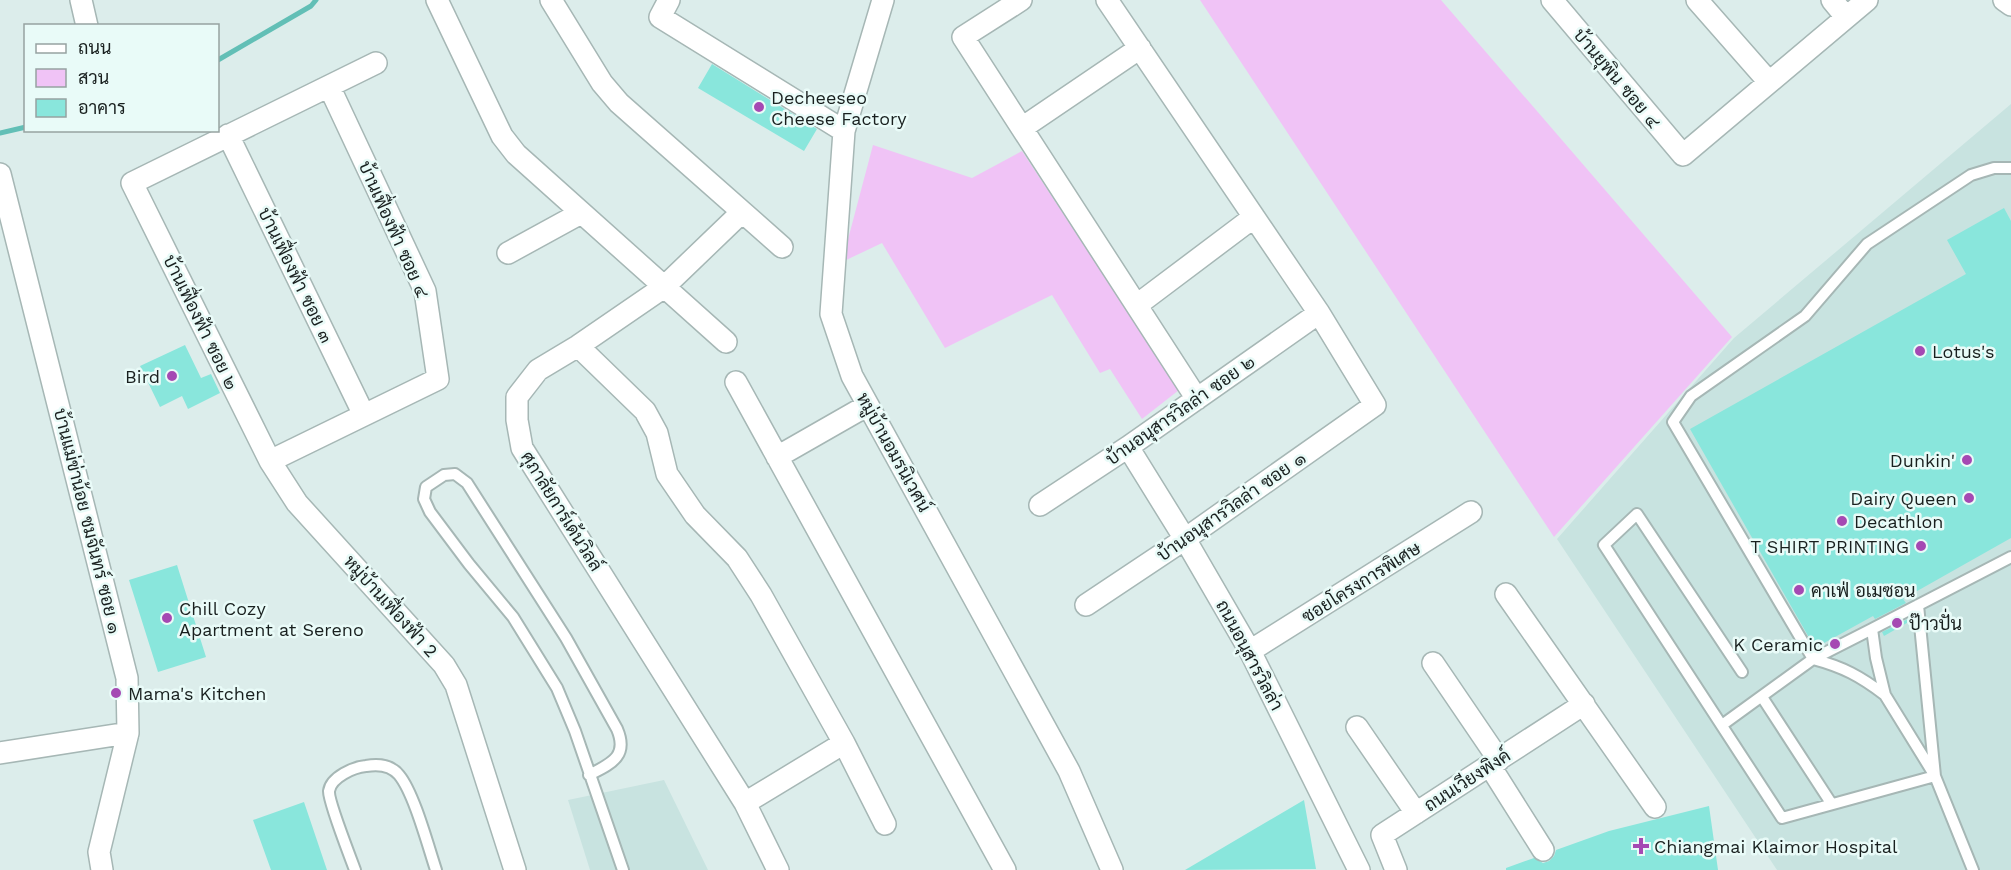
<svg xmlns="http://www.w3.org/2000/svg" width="2011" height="870" viewBox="0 0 2011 870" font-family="'Work Sans',Sarabun,sans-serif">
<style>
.built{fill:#c8e3e0}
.green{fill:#f0c3f6}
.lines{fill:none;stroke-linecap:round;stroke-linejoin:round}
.stream{stroke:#62bfb6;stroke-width:5}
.building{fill:#89e6dc}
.service-casing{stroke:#a6b7b5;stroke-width:14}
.minor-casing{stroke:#a6b7b5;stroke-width:24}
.service{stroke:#fff;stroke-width:10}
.minor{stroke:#fff;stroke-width:21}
.poi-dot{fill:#a549b3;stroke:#e9fbf8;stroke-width:2}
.labels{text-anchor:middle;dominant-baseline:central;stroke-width:5;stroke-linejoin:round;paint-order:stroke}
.street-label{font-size:18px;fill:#19201f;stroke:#e9fbf8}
.poi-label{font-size:18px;fill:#19201f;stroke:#e9fbf8;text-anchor:start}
</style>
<rect width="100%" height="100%" fill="#dcedeb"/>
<!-- built -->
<path class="built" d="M2011,104V870H1777L1557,539L1734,338Z
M664,780L708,870H590L568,800Z"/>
<!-- green -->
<path class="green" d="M1200,0H1441L1732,337L1554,537Z
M873,145L972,178L1022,151L1179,390L1142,419L1110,369L1100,373L1052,295L945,348L882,243L842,262Z"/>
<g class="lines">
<!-- stream -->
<path class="stream" d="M218,60L311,6L316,0
M0,133L26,127"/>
</g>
<!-- building -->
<path class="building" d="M712,64L817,129L804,151L698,88Z
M2004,208L2011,221V538L1903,599L1906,603L1875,619L1873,616L1815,648L1690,429L1966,274L1947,240Z
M185,345L201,378L211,374L220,393L188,409L182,396L160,407L140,366Z
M177,565L206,657L158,672L129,580Z
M1912,617V620L1884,636L1882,632Z
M1304,800L1316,869L1185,870Z
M304,802L327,870H271L253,820Z
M1709,806L1718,870H1506V868L1534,858L1543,863L1549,861L1554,856L1556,850L1609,831Z"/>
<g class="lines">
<!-- service casing -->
<g class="service-casing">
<path id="service" d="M1742,672L1637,514L1604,545L1782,818L1935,776L1918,605
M1885,695C1860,676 1843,667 1813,659L1673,422L1691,396L1805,316L1867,244L1971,175L1994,168H2011
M1762,697L1831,803
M1722,725L1813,659L1872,629
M589,775C610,764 629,757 617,729L566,638L467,483L455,474L444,475L426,487L424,499L430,512L469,564L513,617L557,688L575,731L623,870
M355,870C350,856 328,801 329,791C331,777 354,767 366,766C378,764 391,765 399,775C414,793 428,846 436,870
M1973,870L1935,776L1885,695L1876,658L1872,629L2011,557"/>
</g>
<!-- minor casing -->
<g class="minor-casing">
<path id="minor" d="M81,0L87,26
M437,0L502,136L516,154L726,342
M551,0L602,83L619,103L782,247
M669,0L660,17L844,131
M883,0L844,131L831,314L852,376L1069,771L1112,870
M1021,0L963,37L1197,399
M1552,0L1683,155L1867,0
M1697,0L1769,82
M1832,0L1846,17
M2004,0L2011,5
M376,63L132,183L270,461L297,503L444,665L456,685L515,870
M1022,128L1140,48
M228,135L364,415
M0,174L127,678L128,733L99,852L102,870
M742,212L664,287L578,346L538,370L517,397V420L522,448L745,803L778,870
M508,253L581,213
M1137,305L1254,217
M578,346L645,411L657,433L667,474L695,515L737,558L761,595L844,743L885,824
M736,382L1005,870
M1128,447L1185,539L1250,651L1359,870
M777,457L868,405
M270,461L438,379L425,291L329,86
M1040,505L1128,447L1319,313
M1506,594L1655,807
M1086,605L1185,539L1375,405L1319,313L1107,0
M1250,651L1471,512
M1433,663L1499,760
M1357,727L1416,813
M0,753L128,733
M1490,766L1543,850
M745,803L844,743
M1396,870L1382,835L1584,704"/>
</g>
<!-- service -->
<use href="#service" class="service"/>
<!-- minor -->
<use href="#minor" class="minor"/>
</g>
<!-- markers -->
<g class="poi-dot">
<circle cx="759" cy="107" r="6"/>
<circle cx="1920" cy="351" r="6"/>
<circle cx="172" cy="376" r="6"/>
<circle cx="1967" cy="460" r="6"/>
<circle cx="1969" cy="498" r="6"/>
<circle cx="1842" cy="521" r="6"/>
<circle cx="1921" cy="546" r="6"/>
<circle cx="1799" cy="590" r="6"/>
<circle cx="167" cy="618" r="6"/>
<circle cx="1897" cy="623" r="6"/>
<circle cx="1835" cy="644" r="6"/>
<circle cx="116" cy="693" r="6"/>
<path d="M1638 837h6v6h6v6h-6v6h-6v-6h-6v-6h6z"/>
</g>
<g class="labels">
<!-- street labels -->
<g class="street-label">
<text transform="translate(1617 78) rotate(50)">บ้านยุพิน ซอย ๔</text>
<text transform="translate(394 229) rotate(66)">บ้านเฟื่องฟ้า ซอย ๔</text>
<text transform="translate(296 275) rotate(64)">บ้านเฟื่องฟ้า ซอย ๓</text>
<text transform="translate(201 322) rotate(64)">บ้านเฟื่องฟ้า ซอย ๒</text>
<text transform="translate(1180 410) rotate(-35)">บ้านอนุสารวิลล่า ซอย ๒</text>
<text transform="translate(894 452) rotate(61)">หมู่บ้านอมรนิเวศน์</text>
<text transform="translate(1231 506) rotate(-35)">บ้านอนุสารวิลล่า ซอย ๑</text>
<text transform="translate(562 511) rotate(58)">ศุภาลัยการ์เด้นวิลล์</text>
<text transform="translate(88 521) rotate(76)">บ้านแม่ข่าน้อย ชมจันทร์ ซอย ๑</text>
<text transform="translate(1361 582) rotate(-32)">ซอยโครงการพิเศษ</text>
<text transform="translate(391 606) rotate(48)">หมู่บ้านเฟื่องฟ้า 2</text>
<text transform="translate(1250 655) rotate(62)">ถนนอนุสารวิลล่า</text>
<text transform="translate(1467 780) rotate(-33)">ถนนเวียงพิงค์</text>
</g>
<!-- poi labels -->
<g class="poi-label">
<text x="771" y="97">Decheeseo<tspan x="771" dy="21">Cheese Factory</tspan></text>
<text x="1932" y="351">Lotus's</text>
<text x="160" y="376" text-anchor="end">Bird</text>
<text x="1955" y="460" text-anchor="end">Dunkin'</text>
<text x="1957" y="498" text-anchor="end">Dairy Queen</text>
<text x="1854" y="521">Decathlon</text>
<text x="1909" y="546" text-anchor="end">T SHIRT PRINTING</text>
<text x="1811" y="590">คาเฟ่ อเมซอน</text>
<text x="179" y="608">Chill Cozy<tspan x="179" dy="21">Apartment at Sereno</tspan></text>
<text x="1909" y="623">ป๊าวปั่น</text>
<text x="1823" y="644" text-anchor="end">K Ceramic</text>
<text x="128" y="693">Mama's Kitchen</text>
<text x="1654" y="846">Chiangmai Klaimor Hospital</text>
</g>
</g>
<!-- legend -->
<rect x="24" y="24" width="195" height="108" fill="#e9fbf8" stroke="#96a3a1" stroke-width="1.5"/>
<rect x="36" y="44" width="30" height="9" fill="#ffffff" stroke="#96a3a1" stroke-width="1.5"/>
<text x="78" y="54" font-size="18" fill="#19201f">ถนน</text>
<rect x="36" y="69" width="30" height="18" fill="#f0c3f6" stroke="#96a3a1" stroke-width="1.5"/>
<text x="78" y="84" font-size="18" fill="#19201f">สวน</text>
<rect x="36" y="99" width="30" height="18" fill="#89e6dc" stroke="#96a3a1" stroke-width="1.5"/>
<text x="78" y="114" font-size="18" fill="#19201f">อาคาร</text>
</svg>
